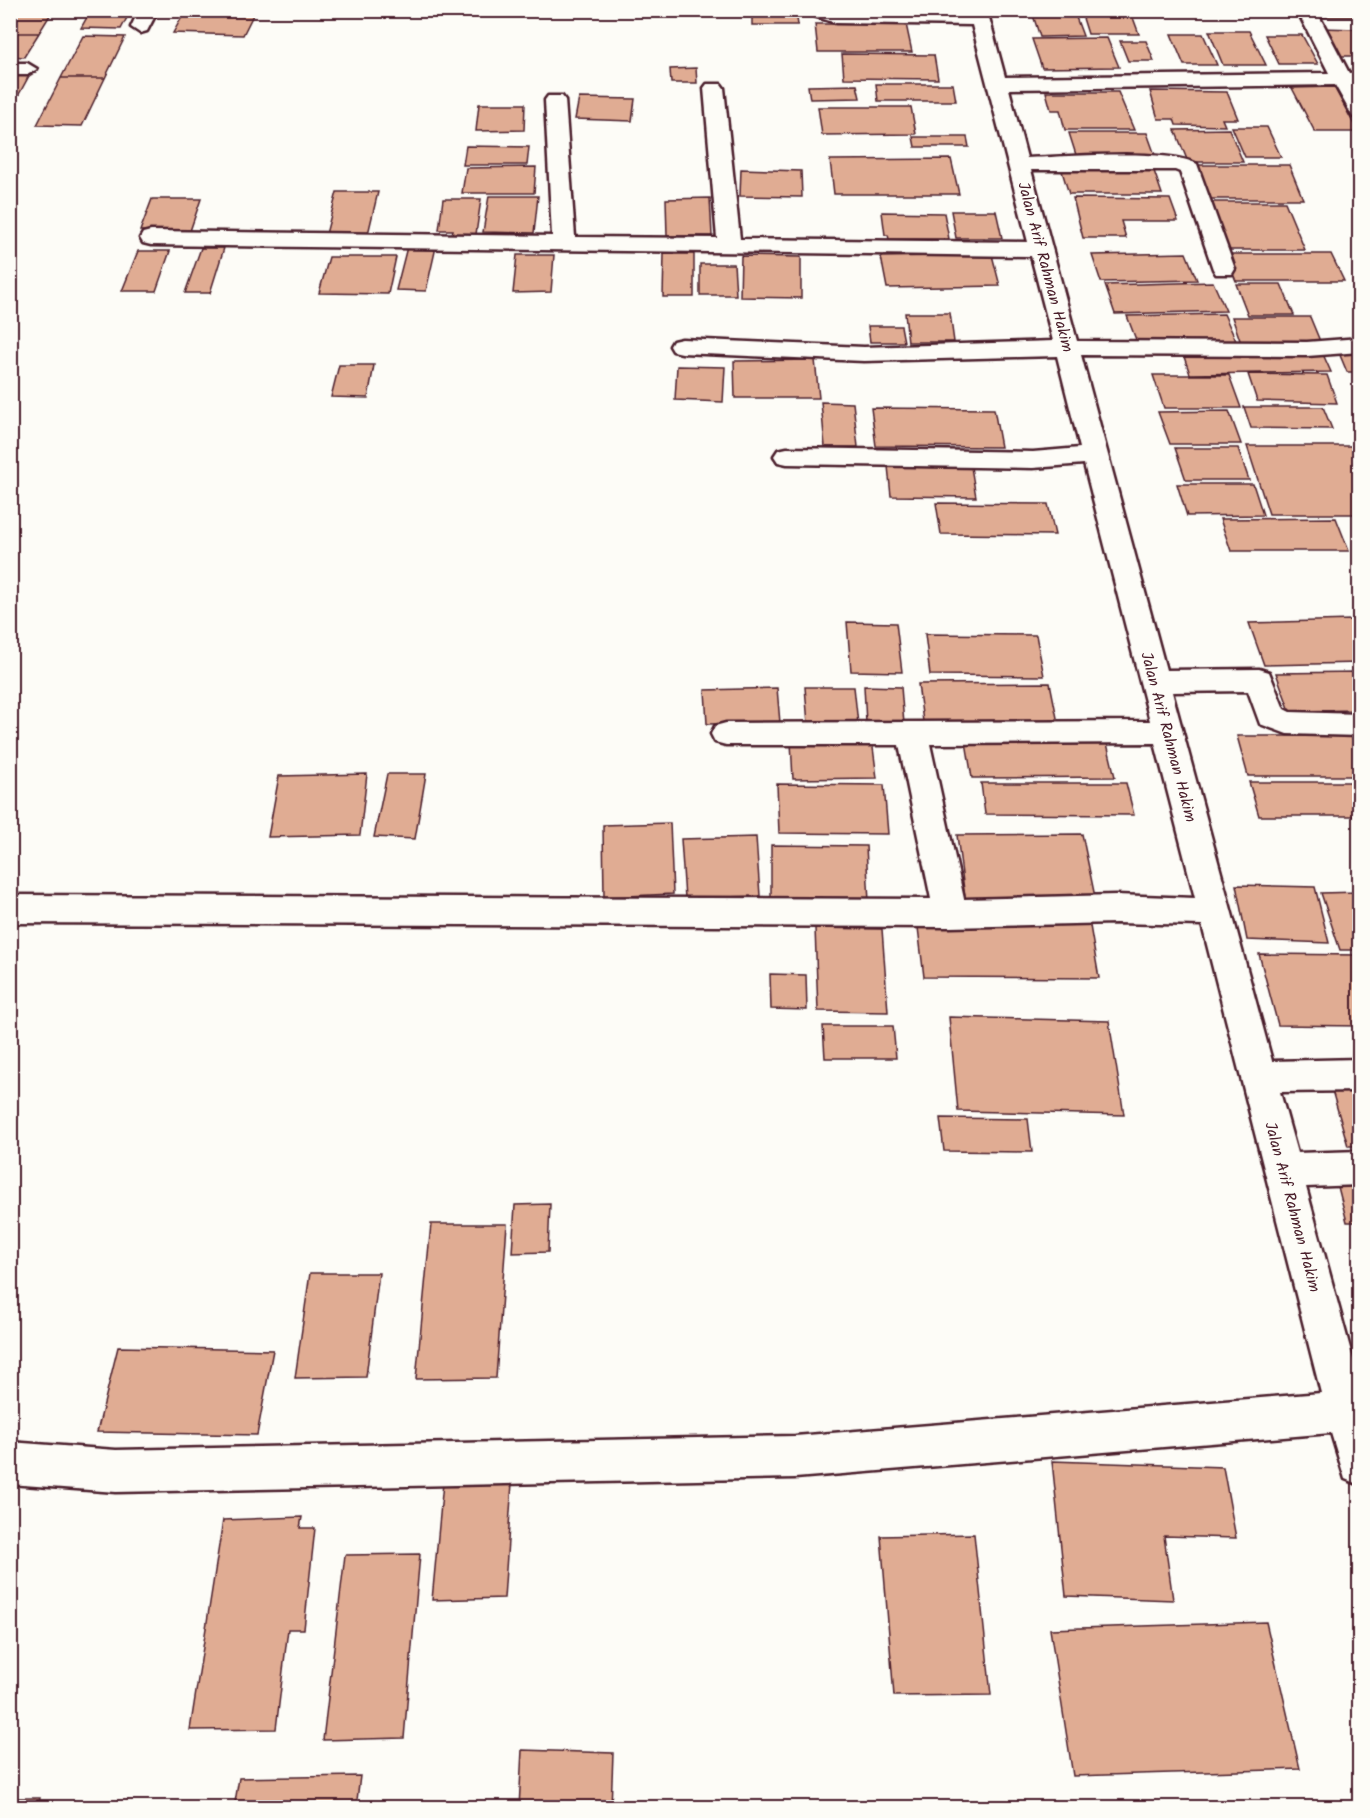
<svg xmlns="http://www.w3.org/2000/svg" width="1370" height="1818" viewBox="0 0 1370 1818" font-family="Kalam,sans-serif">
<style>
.building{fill:#e0ac93;stroke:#4a1f2b;stroke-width:1.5}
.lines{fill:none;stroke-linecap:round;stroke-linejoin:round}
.minor-casing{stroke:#4a1f2b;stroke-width:5}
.minor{fill:#fdfcf7;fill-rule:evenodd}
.labels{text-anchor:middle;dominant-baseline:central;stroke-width:4.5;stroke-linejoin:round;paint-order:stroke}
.street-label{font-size:16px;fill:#4a1f2b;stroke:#fdfcf7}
</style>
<rect width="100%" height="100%" fill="#fdfcf7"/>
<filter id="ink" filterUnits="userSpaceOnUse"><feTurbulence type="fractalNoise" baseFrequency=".0167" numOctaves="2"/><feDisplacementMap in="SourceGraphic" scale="12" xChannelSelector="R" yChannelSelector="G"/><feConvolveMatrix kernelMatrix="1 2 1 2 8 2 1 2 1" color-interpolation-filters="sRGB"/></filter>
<g filter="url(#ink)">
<!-- building -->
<path class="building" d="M91,10H131L121,29L81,28Z
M186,10H189L254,13L243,35L173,33Z
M1311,10H1351L1354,17H1315Z
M10,11L52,12L39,33H10Z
M796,12L798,25H752V13Z
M1032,12H1074L1083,36L1040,37Z
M1082,15H1132L1139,34H1088Z
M815,24H906L912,52H818Z
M1320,28L1357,29L1360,34V56H1333Z
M1209,31H1249L1266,65H1223Z
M12,33H39L24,57L10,56Z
M1171,34H1203L1217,65H1184Z
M1265,35H1302L1318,64H1279Z
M83,36L125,37L105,78H61Z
M1107,38L1119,67L1042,68L1032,39Z
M1120,41H1146L1154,61H1128Z
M842,54L934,55L938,79L844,78Z
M696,68L697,83H671L670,69Z
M10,74H30L11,109H10Z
M61,78H105L82,126L37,125Z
M876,84H953L956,101H878Z
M857,85L860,98L810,99L808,86Z
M1334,87L1358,132H1315L1292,88Z
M1150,91L1227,92L1238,119H1222L1225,126L1176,125L1174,119H1158Z
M1046,92H1118L1134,130H1065L1060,110H1051Z
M579,98L635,99L632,121L575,119Z
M479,104H525L524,130L476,131Z
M818,107H911L916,134L822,135Z
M1232,127H1267L1281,157H1245Z
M1229,129L1243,162H1188L1175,130Z
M1069,133H1147L1156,158H1077Z
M913,137H967L969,147H915Z
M466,146L529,147L527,165H463Z
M951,159L959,194H834L830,160Z
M1196,165H1289L1303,199H1209Z
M536,167L534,193H462L466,168Z
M1061,168H1153L1162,194H1069Z
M741,169L801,171L802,197L740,196Z
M337,192H378L368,234H326Z
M489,196H538L534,233L483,232Z
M710,198L712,236H667L666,199Z
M1073,198L1170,199L1178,221H1121L1126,238H1083Z
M152,199H201L190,231H140Z
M443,199H481L476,234H452L453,230H439Z
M1205,202H1285L1305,250H1223Z
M951,211H996L1002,238H956Z
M882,212L944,213L949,239H889L888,235H885Z
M407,247H436L426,291L396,290Z
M201,248H224L210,293H185Z
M138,251H170L156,291H122Z
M1186,253L1197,280L1101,282L1092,255Z
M664,254H694V297H663Z
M1225,254H1331L1344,281H1236Z
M517,255H554L551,292L513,293Z
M992,255L1000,286L887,288L881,257Z
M741,256L801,257V298L740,297Z
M329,257H396L388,294L319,293Z
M700,264H734L736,295H700Z
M1213,282L1226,311L1115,314L1105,285Z
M1236,284H1281L1294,315H1248Z
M905,313H950L954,342H908Z
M1224,314L1237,343L1138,345L1127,316Z
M1232,317H1310L1322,346H1242Z
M868,326H901L904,342H870Z
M1337,348H1360V372H1347Z
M1322,352L1331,372L1190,374L1183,354Z
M815,360L819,398H735L734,361Z
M339,365H374L368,398L331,397Z
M677,366L725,367L723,402L675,400Z
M1248,374L1327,375L1337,403L1257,401Z
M1153,375H1229L1241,408H1164Z
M821,402L853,403L858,447H825Z
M1244,407H1323L1332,429L1251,428Z
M871,408L994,409L1001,447L876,446Z
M1229,411L1241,444H1170L1158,412Z
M1247,446H1359L1360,514H1269Z
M1175,448H1238L1249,480H1186Z
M888,466L971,467L976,497L891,496Z
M1177,484H1253L1263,515L1187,516Z
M936,503L1048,504L1055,535L941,534Z
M1336,518L1349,551H1231L1220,519Z
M1352,620L1360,639V663L1264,665L1249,623Z
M847,622L896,623L902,672L851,671Z
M925,634L1036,635L1044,676L930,675Z
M1360,672V710L1290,711L1276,673Z
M1050,683L1059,728L924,729L918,684Z
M864,686L901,687L904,724L866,723Z
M805,687H854L858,724H808Z
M777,688L780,723L707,724L705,690Z
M1105,735L1115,777L972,778L965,736Z
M1237,736H1360V776H1248Z
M872,740L877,778L793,779L791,742Z
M367,774L360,835L268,837L279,776Z
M387,774H426L415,839L374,837Z
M1249,782H1360V816H1259Z
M981,783H1126L1134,815L985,814Z
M777,784L884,785L888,834L779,833Z
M670,823L673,894L604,897L603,825Z
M1082,834L1095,897L965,898L957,835Z
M756,837L760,896L685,898L681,839Z
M771,845L866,846L869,902L771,900Z
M1236,885L1315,887L1329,943L1247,940Z
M1360,892V950H1340L1321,893Z
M917,919L1089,920L1099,978L924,977Z
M815,928L882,929L888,1012L818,1011Z
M1259,954L1360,955V1026L1278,1025Z
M770,974L806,975L807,1010L771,1009Z
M949,1017L1109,1021L1124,1115L958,1111Z
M823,1026H893L896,1058H825Z
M1331,1087H1360V1146H1348Z
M940,1118L1028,1119L1032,1152L944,1151Z
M1336,1179L1360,1180V1222H1347Z
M550,1204L548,1252L512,1253L515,1205Z
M431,1224H507L496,1378L416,1379Z
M310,1273H379L366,1377L295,1378Z
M1353,1299H1360V1326Z
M118,1347L273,1350L257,1435L97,1432Z
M1052,1461L1223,1467L1236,1538L1164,1536L1173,1600L1066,1596Z
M443,1483H512L504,1598L432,1600Z
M302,1517L300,1528H315L304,1629H288L276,1729L190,1730L223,1520Z
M974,1534L991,1695L894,1696L881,1536Z
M420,1554L404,1738L323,1740L345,1555Z
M1266,1622L1300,1769L1073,1776L1050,1629Z
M522,1750L613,1753L611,1808H519Z
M360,1776L356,1808H234L239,1778Z
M10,1798H40L38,1808H10Z"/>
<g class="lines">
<!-- minor casing -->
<g class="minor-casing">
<path id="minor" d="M139,10H158L147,31L140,33L131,27Z
M806,10L969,13V10H987L1005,77L1329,73L1297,10H1316L1349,73H1360V85H1355L1360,93V119L1353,117L1335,85L1009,89L1027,158C1066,157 1167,148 1197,164L1235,269L1232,274H1216L1213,269L1180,172L1175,170H1031L1077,341L1307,342L1360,338V352L1307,356L1081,355L1166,670L1259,669L1269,672L1284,709L1290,712L1360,714V736L1287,734L1260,724L1248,691L1172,692L1272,1061L1360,1059V1091L1280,1092L1297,1153L1360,1151V1185L1306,1187L1360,1385V1485L1345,1479L1331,1433L795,1478L116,1492L10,1484V1442L116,1450L795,1436L1321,1393L1202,925L1116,923L950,927L10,923V895L931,899L899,745H726L715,742L711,734L715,726L726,723L1150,721L1084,464L1033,468L787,464L778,462L774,456L778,450L787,448L1033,452L1080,448L1057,356L864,361L682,353L673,351L670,346L673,341L682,339L864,347L1053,341L1031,256L151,245L143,243L140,238L143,233L151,231L552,236L545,100L548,96H562L565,100L575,237L717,238L704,88L707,84H721L724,88L740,239L1028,242L972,25L836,23L808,14ZM1155,743L1195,898L1116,895L964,899L930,744Z
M10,63H27L37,69L27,75H10Z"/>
</g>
<!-- minor -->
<use href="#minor" class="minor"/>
</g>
</g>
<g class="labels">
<!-- street labels -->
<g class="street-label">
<text transform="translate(1045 267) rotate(75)">Jalan Arif Rahman Hakim</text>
<text transform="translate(1168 737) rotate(75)">Jalan Arif Rahman Hakim</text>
<text transform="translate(1292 1207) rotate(75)">Jalan Arif Rahman Hakim</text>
</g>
</g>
<!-- margin -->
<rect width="1370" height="1818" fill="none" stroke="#fdfcf7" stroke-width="36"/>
<rect x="18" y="18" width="1334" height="1782" fill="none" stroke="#4a1f2b" stroke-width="2" filter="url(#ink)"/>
</svg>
